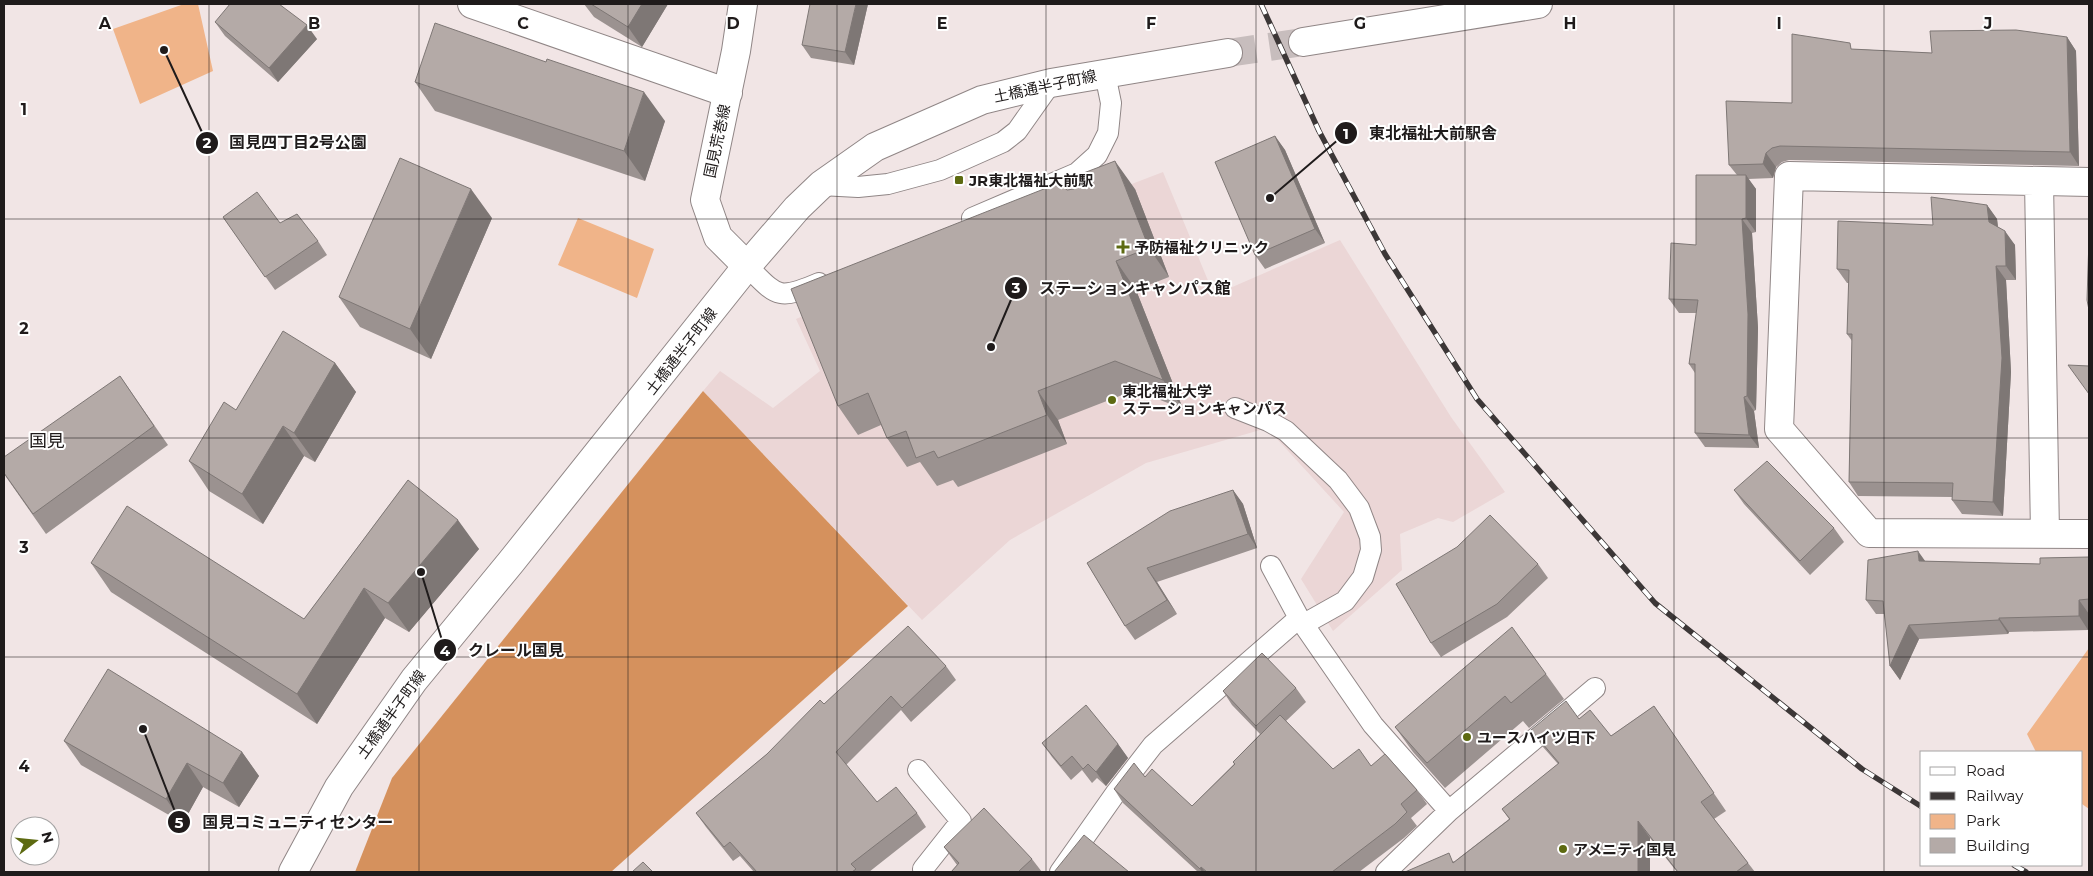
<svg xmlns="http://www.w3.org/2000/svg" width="2093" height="876" viewBox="0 0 2093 876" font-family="Montserrat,'Noto Sans JP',sans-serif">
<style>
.built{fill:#ebd6d6}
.green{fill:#f0b489}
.forest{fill:#d5915d}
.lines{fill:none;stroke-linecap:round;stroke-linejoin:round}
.secondary-tunnel{stroke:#c7bdbd;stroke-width:28;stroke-dasharray:28 14;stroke-linecap:butt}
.lane-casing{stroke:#908686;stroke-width:22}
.street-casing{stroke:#908686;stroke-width:30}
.secondary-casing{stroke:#908686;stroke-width:30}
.lane{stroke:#fff;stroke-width:20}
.street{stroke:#fff;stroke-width:28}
.secondary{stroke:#fff;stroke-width:28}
.rail-casing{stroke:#3c3737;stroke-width:5.5}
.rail{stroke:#fff;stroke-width:4;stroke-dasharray:11;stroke-linecap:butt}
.wall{fill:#9b9290}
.shaded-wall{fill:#7e7775}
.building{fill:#b4aaa7;stroke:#7e7775}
.grid{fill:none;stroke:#1f1b1b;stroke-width:1;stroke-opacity:0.55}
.poi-dot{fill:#5d6a11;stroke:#fff;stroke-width:2}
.labels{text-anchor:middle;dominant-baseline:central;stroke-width:4;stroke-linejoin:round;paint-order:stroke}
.street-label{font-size:15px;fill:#1f1b1b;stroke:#fff}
.poi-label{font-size:15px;font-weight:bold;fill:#1f1b1b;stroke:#fff;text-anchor:start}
.quarter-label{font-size:18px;fill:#1f1b1b;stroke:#fff}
.grid-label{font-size:16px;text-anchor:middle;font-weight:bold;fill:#1f1b1b;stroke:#fff;stroke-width:4;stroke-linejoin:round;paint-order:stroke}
.leader{fill:none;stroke:#1f1b1b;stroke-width:2}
.callout-dot{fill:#1f1b1b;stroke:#fff;stroke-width:2}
.mark-label{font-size:15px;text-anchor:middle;font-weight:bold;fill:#fff}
.callout-label{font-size:16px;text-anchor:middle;font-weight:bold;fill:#1f1b1b;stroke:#fff;stroke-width:4;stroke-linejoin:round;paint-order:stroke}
</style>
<rect width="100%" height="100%" fill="#f1e5e5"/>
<!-- built -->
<path class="built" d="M1163,172L1214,295L1340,240L1451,417L1505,492L1453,522L1438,518L1400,534L1402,570L1333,631L1301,579L1344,512L1267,428L1146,463L1010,540L922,620L703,391L720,371L773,408L820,371L796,319L991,238Z"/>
<!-- green -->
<path class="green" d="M184,4H198L213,71L140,104L113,29Z
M578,218L654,249L637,298L558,265Z
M2089,648V809L2082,804V752H2036L2027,734Z"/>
<!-- forest -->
<path class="forest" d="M703,391L908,606L611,872H355L392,778Z"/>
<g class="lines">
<!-- secondary-tunnel -->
<path class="secondary-tunnel" d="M1228,53L1303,42"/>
<!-- lane casing -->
<g class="lane-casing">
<path id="lane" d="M821,185L858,187L888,184L940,170L1003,142L1017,131L1051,83
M972,218L1077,173L1097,155L1108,133L1111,103L1105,74
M747,266C777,296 777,301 819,283
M1235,408L1268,421L1286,431L1338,480L1359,508L1370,537L1371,550L1363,577L1345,601L1304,624
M1271,566L1299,618L1373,725L1449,811
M918,770L961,821L923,869
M1060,872L1115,794L1153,745L1299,618
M1386,872L1449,811L1595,688"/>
</g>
<!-- street casing -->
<g class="street-casing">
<path id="street" d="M472,4L728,93
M743,4L736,51L705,200L718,237L747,266
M2039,181L2045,534
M2089,182L1789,176L1779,429L1869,533L2089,534"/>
</g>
<!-- secondary casing -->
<g class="secondary-casing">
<path id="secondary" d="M1303,42L1538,4
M293,872L339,787L414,680L511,562L747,266L797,208L821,185L875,147L982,100L1051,83L1228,53"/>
</g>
<!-- lane -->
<use href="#lane" class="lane"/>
<!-- street -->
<use href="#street" class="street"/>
<!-- secondary -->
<use href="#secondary" class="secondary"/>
<!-- rail casing -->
<g class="rail-casing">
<path id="rail" d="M1261,4L1319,131L1385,254L1477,399L1655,603L1862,769L1922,807
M2014,865L2026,872"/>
</g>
<!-- rail -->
<use href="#rail" class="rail"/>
</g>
<!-- wall -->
<path class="wall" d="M584,4H668L642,47L594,17Z
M868,4L854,65L811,58L802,45Z
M215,22L317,39L278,82L225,36Z
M2067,37L2076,51L2079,166L1789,160L1782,162L1776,167L1773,178L1748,179L1756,189V232L1752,233L1758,328L1756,410L1754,411L1759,448L1705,447L1695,433V373L1689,364L1697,313H1679L1669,299L1696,245L1737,175L1729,165L1792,103L1854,49L1932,53Z
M415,82L665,121L645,181L435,111Z
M1275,136L1285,150L1325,243L1265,269L1255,255Z
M1135,189L1169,277L1136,290L1183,409L1135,390L1058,420L1067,444L958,487L953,480L937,486L920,462L907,467L887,438L881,425L858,435L838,406L1067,190Z
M1987,205L1997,219L1998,227L2015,245L2016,280H2006L2011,372L2003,516L1962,514L1952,500V497L1858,496L1849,482L1852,341L1847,334L1849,283H1847L1837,269L1933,225Z
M223,217L280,223L318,241L327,255L275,290Z
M492,218L431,359L360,327L339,297Z
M335,363L356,392L315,462L304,456L263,524L209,491L189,461L236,410Z
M120,376L168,445L46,534L4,474Z
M408,480L479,549L409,632L385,618L317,724L111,592L91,563L304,619Z
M1233,490L1243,504L1257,548L1157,582L1177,614L1135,640L1125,626L1087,563Z
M1734,490L1834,528L1844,542L1810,575L1744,504Z
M2089,557L2088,630L2009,632L2008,634L1919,639L1900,680L1890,666L1885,614H1876L1866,600L1926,561L2040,564Z
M1538,564L1548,578L1507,617L1441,657L1431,643Z
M946,666L956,680L911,722L901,710L846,765L877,802L917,813L926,827L869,872H754L740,856L733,861L706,827L696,813L767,754L824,704Z
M1546,674L1564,699L1529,728L1523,721L1445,788L1413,752L1395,727Z
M1296,688L1306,702L1286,721L1333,769L1371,766L1417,790L1427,804L1411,818L1417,826L1404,838L1359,872H1198L1123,803L1114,789L1145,777L1192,806L1234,764L1233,762L1260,734L1232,705L1223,691Z
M1654,706L1726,811L1714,819L1755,872H1677L1650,838V872H1405L1455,861L1509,819L1502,809L1558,764L1543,747L1531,730L1579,719L1611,736Z
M64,741L242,752L259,776L239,807L203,787L183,823L81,765Z
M1042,743L1118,744L1128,758L1106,786L1097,778L1092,783L1082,770L1071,780L1052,757Z
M944,847L1032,859L1042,872H951L957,865Z"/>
<!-- shaded-wall -->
<path class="shaded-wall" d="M642,4H668L642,47L628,27Z
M856,4H868L854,65L845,52Z
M307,25L317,39L278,82L269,68Z
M2067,37L2076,51L2079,166L2070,152Z
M644,92L665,121L645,181L624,151Z
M1275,136L1285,150L1325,243L1315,229Z
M1766,153L1776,167L1773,178L1763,164Z
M1115,161L1135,189L1169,277L1149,248Z
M1746,175L1756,189V232L1746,218Z
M471,189L492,218L431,359L410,329Z
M1987,205L1997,219L1999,236L1989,222Z
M1742,219L1752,233L1758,328L1756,410L1747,396Z
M2005,231L2015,245L2016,280L2006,266Z
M1116,261L1136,290L1183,409L1163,380Z
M1996,266L2006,280L2011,372L2003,516L1993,502Z
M335,363L356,392L315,462L294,433Z
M1038,391L1058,420L1067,444L1047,415Z
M1744,397L1754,411L1759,448L1749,435Z
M283,426L304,456L263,524L242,494Z
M1233,490L1243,504L1257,548L1248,534Z
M458,520L479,549L409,632L388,603Z
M1918,551L1928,565L1919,561Z
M1147,568L1157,582L1177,614L1167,600Z
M364,588L385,618L317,724L297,694Z
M2079,600L2089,614L2088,630L2079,616Z
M1999,618L2009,632L2008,634L1999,620Z
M1909,625L1919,639L1900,680L1890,666Z
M1118,744L1128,758L1106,786L1096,772Z
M242,752L259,776L239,807L223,783Z
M187,763L203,787L183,823L166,799Z
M1638,821L1650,838V872H1638Z
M1201,867L1205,872H1202L1200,869Z"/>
<!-- building -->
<path class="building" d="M230,4H279L307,25L269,68L215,22Z
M591,4H642L628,27Z
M810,4H856L845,52L802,45Z
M435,23L546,62L547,59L644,92L624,151L415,82Z
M2016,30L2067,37L2070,152L1780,146L1772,148L1766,153L1763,164L1729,165L1726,101L1792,103V34L1850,43L1851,49L1932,53L1930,31Z
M1275,136L1315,229L1255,255L1215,162Z
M400,158L471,189L410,329L339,297Z
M1115,161L1149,248L1116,261L1163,380L1115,361L1038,391L1047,415L938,458L934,451L916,458L906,431L887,438L868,393L838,406L791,289L1059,183L1067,190L1074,189L1081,180V174Z
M1696,175H1746V218L1742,219L1748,314L1747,396L1744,397L1749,435L1695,433V364H1689L1698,300L1669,299L1671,243L1696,245Z
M257,192L280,223L297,214L318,241L265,277L223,217Z
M1931,197L1987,205L1989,222L2005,231L2006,266H1996L2002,358L1993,502L1952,500L1953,483L1849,482L1852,334H1847L1849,270L1837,269L1838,221L1933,225Z
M2089,239V310L2087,300Z
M283,331L335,363L294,433L283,426L242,494L189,461L224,402L236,410Z
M2068,365L2089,366V394Z
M120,376L154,426L33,514L4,473V457Z
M1767,461L1834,528L1800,561L1734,490Z
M408,480L458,520L388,603L364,588L297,694L91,563L127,506L304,619Z
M1233,490L1248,534L1147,568L1167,600L1125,626L1087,563L1170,511Z
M1490,515L1538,564L1497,604L1431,643L1396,584L1457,547Z
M1918,551L1919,561L2040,564V558L2089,557V599L2079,600V616L1999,618V620L1909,625L1890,666L1883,601L1866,600L1868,560Z
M908,626L946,666L902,708L891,696L836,752L877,802L896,787L917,813L851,864L856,869L852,872H757L730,842L724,847L696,813L767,754L820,700L824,704Z
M1512,627L1546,674L1511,703L1505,696L1427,763L1395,727Z
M1262,653L1296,688L1256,726L1223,691Z
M108,669L242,752L223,783L187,763L166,799L64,741Z
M1566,701L1579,719L1590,710L1611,736L1654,706L1714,793L1701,802L1748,863L1736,872H1678L1638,821V872H1405L1449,853L1453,863L1510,819L1502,809L1559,763L1531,730Z
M1086,705L1118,744L1096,772L1088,764L1083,769L1072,756L1061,766L1042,743Z
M1280,715L1333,769L1359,749L1371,766L1385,754L1417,790L1401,804L1407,812L1395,824L1332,872H1207L1201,867L1200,869L1114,789L1134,763L1145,777L1152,769L1192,806L1235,764L1233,762Z
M984,808L1032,859L1018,872H951L959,863L944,847Z
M1084,835L1129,872H1054Z
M643,862L653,872H632Z"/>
<!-- grid -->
<path class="grid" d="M209,4V872M419,4V872M628,4V872M837,4V872M1046,4V872M1256,4V872M1465,4V872M1674,4V872M1884,4V872M4,219H2089M4,438H2089M4,657H2089"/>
<!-- markers -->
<g class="poi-dot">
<rect x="954" y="175" width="10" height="10" rx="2.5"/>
<path d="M1120.5 239.5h5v5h5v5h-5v5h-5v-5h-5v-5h5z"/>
<circle cx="1112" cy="400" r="5"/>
<circle cx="1467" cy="737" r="5"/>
<circle cx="1563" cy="849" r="5"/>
</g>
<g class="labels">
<!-- street labels -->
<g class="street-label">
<text transform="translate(1045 86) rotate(-12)">土橋通半子町線</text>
<text transform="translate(717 141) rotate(-78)">国見荒巻線</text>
<text transform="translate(681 351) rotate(-52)">土橋通半子町線</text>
<text transform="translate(391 714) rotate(-54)">土橋通半子町線</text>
</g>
<!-- poi labels -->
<g class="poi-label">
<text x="969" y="180">JR東北福祉大前駅</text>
<text x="1134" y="247">予防福祉クリニック</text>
<text x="1122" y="391">東北福祉大学<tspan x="1122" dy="17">ステーションキャンパス</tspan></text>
<text x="1477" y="737">ユースハイツ日下</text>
<text x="1573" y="849">アメニティ国見</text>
</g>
<!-- quarter labels -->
<g class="quarter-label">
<text x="47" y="441">国見</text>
</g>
</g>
<g class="grid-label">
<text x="105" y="29">A</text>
<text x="314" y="29">B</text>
<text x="523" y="29">C</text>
<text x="733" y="29">D</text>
<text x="942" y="29">E</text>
<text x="1151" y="29">F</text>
<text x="1360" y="29">G</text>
<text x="1570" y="29">H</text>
<text x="1779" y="29">I</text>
<text x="1988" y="29">J</text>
<text x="24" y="115">1</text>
<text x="24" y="334">2</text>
<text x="24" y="553">3</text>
<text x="24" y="772">4</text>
</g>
<!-- callouts -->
<path class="leader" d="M1270 198L1346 133M164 50L207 143M991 347L1016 288M421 572L445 650M143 729L179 822"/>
<g class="callout-dot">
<circle cx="1270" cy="198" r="5"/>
<circle cx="164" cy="50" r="5"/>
<circle cx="991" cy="347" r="5"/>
<circle cx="421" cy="572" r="5"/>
<circle cx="143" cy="729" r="5"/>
<circle cx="1346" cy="133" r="12"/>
<circle cx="207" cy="143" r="12"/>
<circle cx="1016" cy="288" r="12"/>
<circle cx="445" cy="650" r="12"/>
<circle cx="179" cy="822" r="12"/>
</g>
<g class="mark-label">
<text x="1346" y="139">1</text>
<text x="207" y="148">2</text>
<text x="1016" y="293">3</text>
<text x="445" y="656">4</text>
<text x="179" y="828">5</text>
</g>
<g class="callout-label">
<text x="1433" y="139">東北福祉大前駅舎</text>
<text x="298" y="148">国見四丁目2号公園</text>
<text x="1135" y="294">ステーションキャンパス館</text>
<text x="516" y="656">クレール国見</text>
<text x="298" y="828">国見コミュニティセンター</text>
</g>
<!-- border -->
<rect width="2093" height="876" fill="none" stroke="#1f1b1b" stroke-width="10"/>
<!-- legend -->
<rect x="1920" y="751" width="162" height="115" fill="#ffffff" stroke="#a5a4a4"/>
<rect x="1930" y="767" width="25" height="8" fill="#ffffff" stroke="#a5a4a4"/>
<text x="1966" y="776" font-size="15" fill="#1f1b1b">Road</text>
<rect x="1930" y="792" width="25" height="8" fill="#3c3737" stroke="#a5a4a4"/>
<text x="1966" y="801" font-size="15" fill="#1f1b1b">Railway</text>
<rect x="1930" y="814" width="25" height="15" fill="#f0b489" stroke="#a5a4a4"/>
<text x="1966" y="826" font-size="15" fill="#1f1b1b">Park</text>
<rect x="1930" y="838" width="25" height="15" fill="#b4aaa7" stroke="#a5a4a4"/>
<text x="1966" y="851" font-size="15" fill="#1f1b1b">Building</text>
<!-- north arrow -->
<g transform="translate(35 841) rotate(74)"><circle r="24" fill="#ffffff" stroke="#a5a4a4"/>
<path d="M0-4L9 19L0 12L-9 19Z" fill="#5d6a11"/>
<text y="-8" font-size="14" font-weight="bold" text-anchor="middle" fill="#1f1b1b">N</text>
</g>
</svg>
